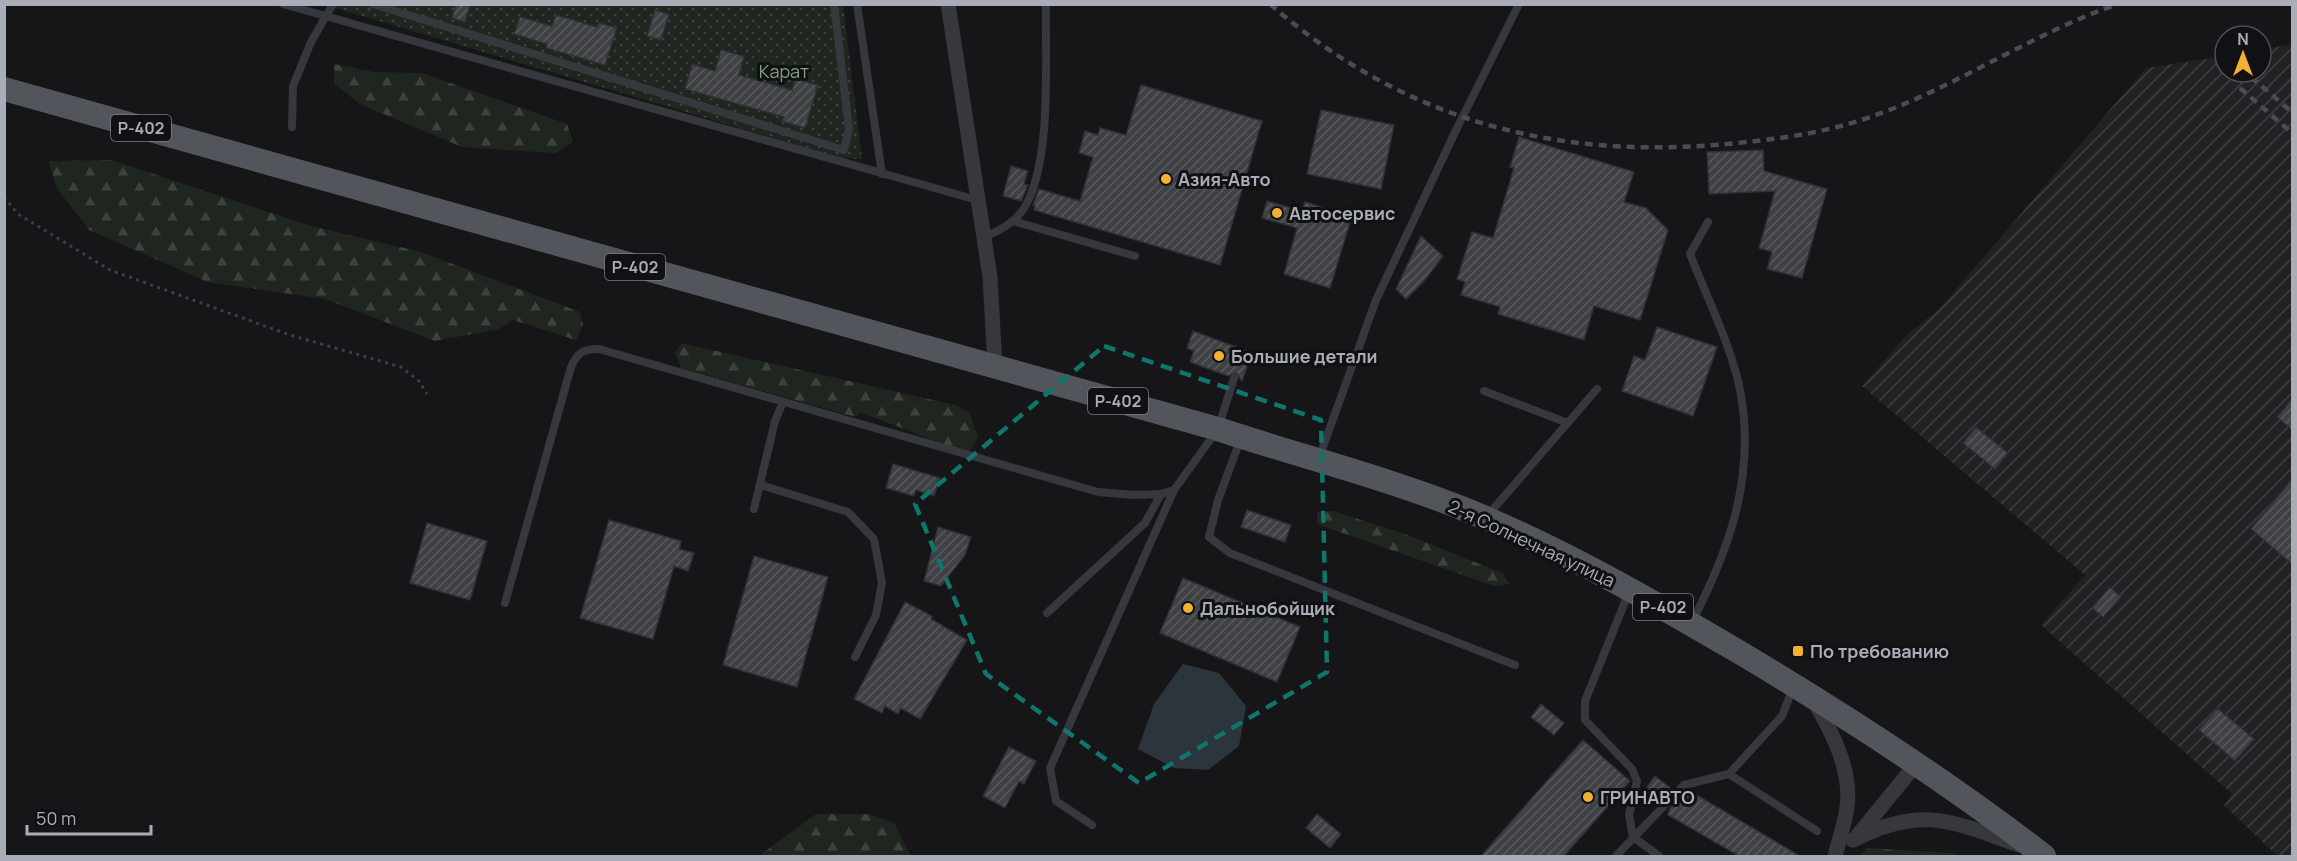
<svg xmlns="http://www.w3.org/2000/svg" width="2297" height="861" viewBox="0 0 2297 861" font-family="Manrope,sans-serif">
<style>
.industrial{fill:url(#industrial-furrows)}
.forest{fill:url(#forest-firs)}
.garden{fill:url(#garden-dots)}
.water{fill:#2c353c}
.building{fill:url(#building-hatch);stroke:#303034;stroke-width:1.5}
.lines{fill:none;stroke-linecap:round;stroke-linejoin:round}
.path{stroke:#3d3f44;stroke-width:3;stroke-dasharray:3 4.5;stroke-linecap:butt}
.lane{stroke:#37383d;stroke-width:8}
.street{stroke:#37383d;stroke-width:15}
.primary{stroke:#53555c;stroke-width:24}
.rail{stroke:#4a4c52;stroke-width:4.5;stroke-dasharray:8 6;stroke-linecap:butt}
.marked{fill:none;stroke:#0f766e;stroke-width:4.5;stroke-dasharray:12 8;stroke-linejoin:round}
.poi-dot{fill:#f2b134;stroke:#111113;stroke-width:2}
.labels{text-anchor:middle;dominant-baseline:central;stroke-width:6;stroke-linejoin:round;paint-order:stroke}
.shield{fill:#111113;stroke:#7b7e86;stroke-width:1.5}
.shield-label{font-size:16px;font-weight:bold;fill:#a8adb8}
.park-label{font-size:18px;fill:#7fa381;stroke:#111113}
.poi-label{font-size:18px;font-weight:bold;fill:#a8adb8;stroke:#111113;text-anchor:start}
.street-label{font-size:18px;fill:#a8adb8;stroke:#111113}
</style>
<defs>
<pattern id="industrial-furrows" width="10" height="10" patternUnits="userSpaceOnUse" patternTransform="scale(1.5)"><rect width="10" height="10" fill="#222225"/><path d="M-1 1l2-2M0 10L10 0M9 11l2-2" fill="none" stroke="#3f3f43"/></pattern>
<pattern id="forest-firs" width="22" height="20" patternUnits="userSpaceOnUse" patternTransform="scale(1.5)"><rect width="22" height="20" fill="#1e261f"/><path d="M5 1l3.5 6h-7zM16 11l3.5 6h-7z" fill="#3c433d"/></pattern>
<pattern id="garden-dots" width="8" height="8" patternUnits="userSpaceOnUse" patternTransform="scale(1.5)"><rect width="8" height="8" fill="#1e261f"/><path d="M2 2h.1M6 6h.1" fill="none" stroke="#3c433d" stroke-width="1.8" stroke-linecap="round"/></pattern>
<pattern id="building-hatch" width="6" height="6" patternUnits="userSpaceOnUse" patternTransform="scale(1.5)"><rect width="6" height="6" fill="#404145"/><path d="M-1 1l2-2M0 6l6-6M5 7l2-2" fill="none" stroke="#595a5e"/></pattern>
</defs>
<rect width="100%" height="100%" fill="#161618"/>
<!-- industrial -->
<path class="industrial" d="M2292,44V856H2277L2224,805L2232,794L2041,625L2085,575L1862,386L1907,335L1940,308L2146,68L2225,56V72H2261V50Z"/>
<!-- forest -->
<path class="forest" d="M334,64L374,72L422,73L567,124L573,142L556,153L462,147L360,104L334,84Z
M111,160L311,226L421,252L580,312L583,325L576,340L513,320L499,329L435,341L325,299L208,282L89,230L56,187L49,161Z
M681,343L955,405L969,412L978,437L971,450L966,452C930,441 896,424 860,413L855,417L681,368L675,353Z
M1333,511L1405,534L1502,573L1510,584L1494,586L1317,524V512Z
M816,814H869L894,823L911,856H759Z
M1867,848L1952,853L1957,856H1859Z"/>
<!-- garden -->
<path class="garden" d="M325,5H843L862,159L841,158Z"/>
<!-- water -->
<path class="water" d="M1183,664L1219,673L1246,706L1239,746L1208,770L1174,768L1138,749L1154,704Z"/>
<!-- building -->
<path class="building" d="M456,4H470L465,22L452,18Z
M655,10L669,14L661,40L647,36Z
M556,15L597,27L599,23L617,28L605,65L546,48L547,44L514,34L520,17L552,26Z
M721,50L744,56L739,75L792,90L795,79L818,85L805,128L782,121L784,117L685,89L692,64L715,71Z
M1141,85L1262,121L1220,265L1034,210L1035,205H1033L1039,189L1080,201L1093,157L1079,153L1085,131L1098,135L1100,128L1126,135Z
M1321,110L1394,125L1381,189L1307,174Z
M1519,137L1634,172L1624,202L1646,208L1668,230L1640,320L1594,306L1584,340L1498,314L1500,307L1461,295L1465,282L1457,279L1472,232L1493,238L1514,168L1510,167Z
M1763,150L1764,171L1827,189L1802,278L1767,269L1772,252L1759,248L1775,191L1709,194L1707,152Z
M1011,166L1028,171L1024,184L1028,185L1021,201L1003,196Z
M1267,201L1302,211L1305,202L1352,216L1330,288L1284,274L1297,228L1262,218Z
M1421,236L1443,256L1424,281L1406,299L1396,289Z
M1657,327L1717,347L1693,416L1622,391L1634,356L1645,360Z
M1193,331L1252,353L1242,381L1236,373L1228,376L1190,362L1194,351L1187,348Z
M2292,399V430L2277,417Z
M1976,427L2008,453L1995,469L1963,443Z
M893,464L940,478L934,496L916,490L914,496L886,488Z
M2292,479V564L2251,529Z
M1247,510L1291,525L1285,542L1241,527Z
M609,520L681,541L679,549L694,553L688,571L674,566L653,639L580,618Z
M427,523L487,541L470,600L410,583Z
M938,527L971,537L965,555L941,586L924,581Z
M754,556L828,577L797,687L723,665Z
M1183,578L1300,627L1277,682L1160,633Z
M2110,587L2121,597L2103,617L2092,608Z
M905,602L932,616L931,619L967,640L920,719L901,708L898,714L885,706L882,713L854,699Z
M1541,704L1564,723L1554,735L1531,717Z
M2217,708L2254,739L2235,761L2199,730Z
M1583,740L1630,781L1564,856H1481Z
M1009,747L1036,761L1024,784L1019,781L1005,808L983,796Z
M1655,776L1672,789L1661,800L1646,788Z
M1688,790L1800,856H1739L1668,815L1670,808Z
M1317,814L1341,834L1330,848L1306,828Z"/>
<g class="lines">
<!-- path -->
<path class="path" d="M4,197L18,214L110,270L287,334L401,367L419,381L427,394"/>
<!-- lane -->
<path class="lane" d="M283,4L977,200
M373,4L844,150L849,129L834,4
M857,4L882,174
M292,127L293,86L311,42L333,4
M1013,221L1135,256
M982,238C999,231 1017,222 1026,205C1052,157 1045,59 1046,4
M1484,391L1568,423
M1241,438L1218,500L1209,537L1230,553L1515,665
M1319,458L1376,300L1457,128L1519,4
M761,485L848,512L874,539L882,583L876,615L855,657
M754,509L775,421L783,402
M1488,515L1597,389
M1629,592L1585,701V720L1632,769L1637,781L1629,815L1633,837L1659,856
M505,603L571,367C577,353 583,349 599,349L1098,492L1134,495L1161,494L1174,490L1218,429L1234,378
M1047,613L1145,523L1161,494
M1692,622C1729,550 1755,479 1741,395C1733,349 1707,298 1690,254L1708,222
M1729,774L1817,831
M1092,825L1056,801L1050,768L1174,490
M1616,856L1684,785L1729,774L1782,716L1793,688"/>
<!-- street -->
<path class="street" d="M948,4L990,277L995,366
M1814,701C1832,732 1852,770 1847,807C1845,823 1839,840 1835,856
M1858,835L1917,763
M1853,840C1922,805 1951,821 2019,845"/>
<!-- primary -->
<path class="primary" d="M4,89L1218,429C1299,456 1384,477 1464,509C1560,548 1650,600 1739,652C1845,715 1947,781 2044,856"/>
<!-- rail -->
<path class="rail" d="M1270,4C1400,117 1545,158 1715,145C1762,141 1809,136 1855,122C1947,94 2027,35 2118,4
M2251,77L2292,112
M2240,88L2292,133"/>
</g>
<!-- marked area -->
<path class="marked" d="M1104,346L1321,420L1327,672L1139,783L986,674L915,504Z"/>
<!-- markers -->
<g class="poi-dot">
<circle cx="1166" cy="179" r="6"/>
<circle cx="1277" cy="213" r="6"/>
<circle cx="1219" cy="356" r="6"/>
<circle cx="1188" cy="608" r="6"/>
<rect x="1792" y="645" width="12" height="12" rx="3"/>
<circle cx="1588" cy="797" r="6"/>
</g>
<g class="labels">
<!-- shield labels -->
<g class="shield">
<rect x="111" y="115" width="60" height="26" rx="4.5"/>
<rect x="605" y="254" width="60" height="26" rx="4.5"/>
<rect x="1088" y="388" width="60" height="26" rx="4.5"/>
<rect x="1633" y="594" width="60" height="26" rx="4.5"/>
</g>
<g class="shield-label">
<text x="141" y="128">Р-402</text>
<text x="635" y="267">Р-402</text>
<text x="1118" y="401">Р-402</text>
<text x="1663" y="607">Р-402</text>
</g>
<!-- park labels -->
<g class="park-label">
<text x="784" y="71">Карат</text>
</g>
<!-- poi labels -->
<g class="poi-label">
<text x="1178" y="179">Азия-Авто</text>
<text x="1289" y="213">Автосервис</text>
<text x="1231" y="356">Большие детали</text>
<text x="1200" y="608">Дальнобойщик</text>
<text x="1810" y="651">По требованию</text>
<text x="1600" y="797">ГРИНАВТО</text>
</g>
<!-- street labels -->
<g class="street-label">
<text transform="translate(1532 543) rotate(25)">2-я Солнечная улица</text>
</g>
</g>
<!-- border -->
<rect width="2297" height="861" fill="none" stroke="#a8adb8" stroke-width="12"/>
<!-- north arrow -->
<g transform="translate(2243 54)"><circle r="28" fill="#111113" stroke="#4d4f55" stroke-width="1.5"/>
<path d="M0-4.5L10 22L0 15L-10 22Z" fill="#f2b134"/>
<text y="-9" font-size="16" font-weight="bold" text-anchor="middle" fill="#a8adb8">N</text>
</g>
<!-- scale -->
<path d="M27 825v9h124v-9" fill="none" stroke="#a8adb8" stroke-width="3"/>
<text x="36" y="825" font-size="18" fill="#a8adb8" stroke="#111113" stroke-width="4.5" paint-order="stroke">50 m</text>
</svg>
